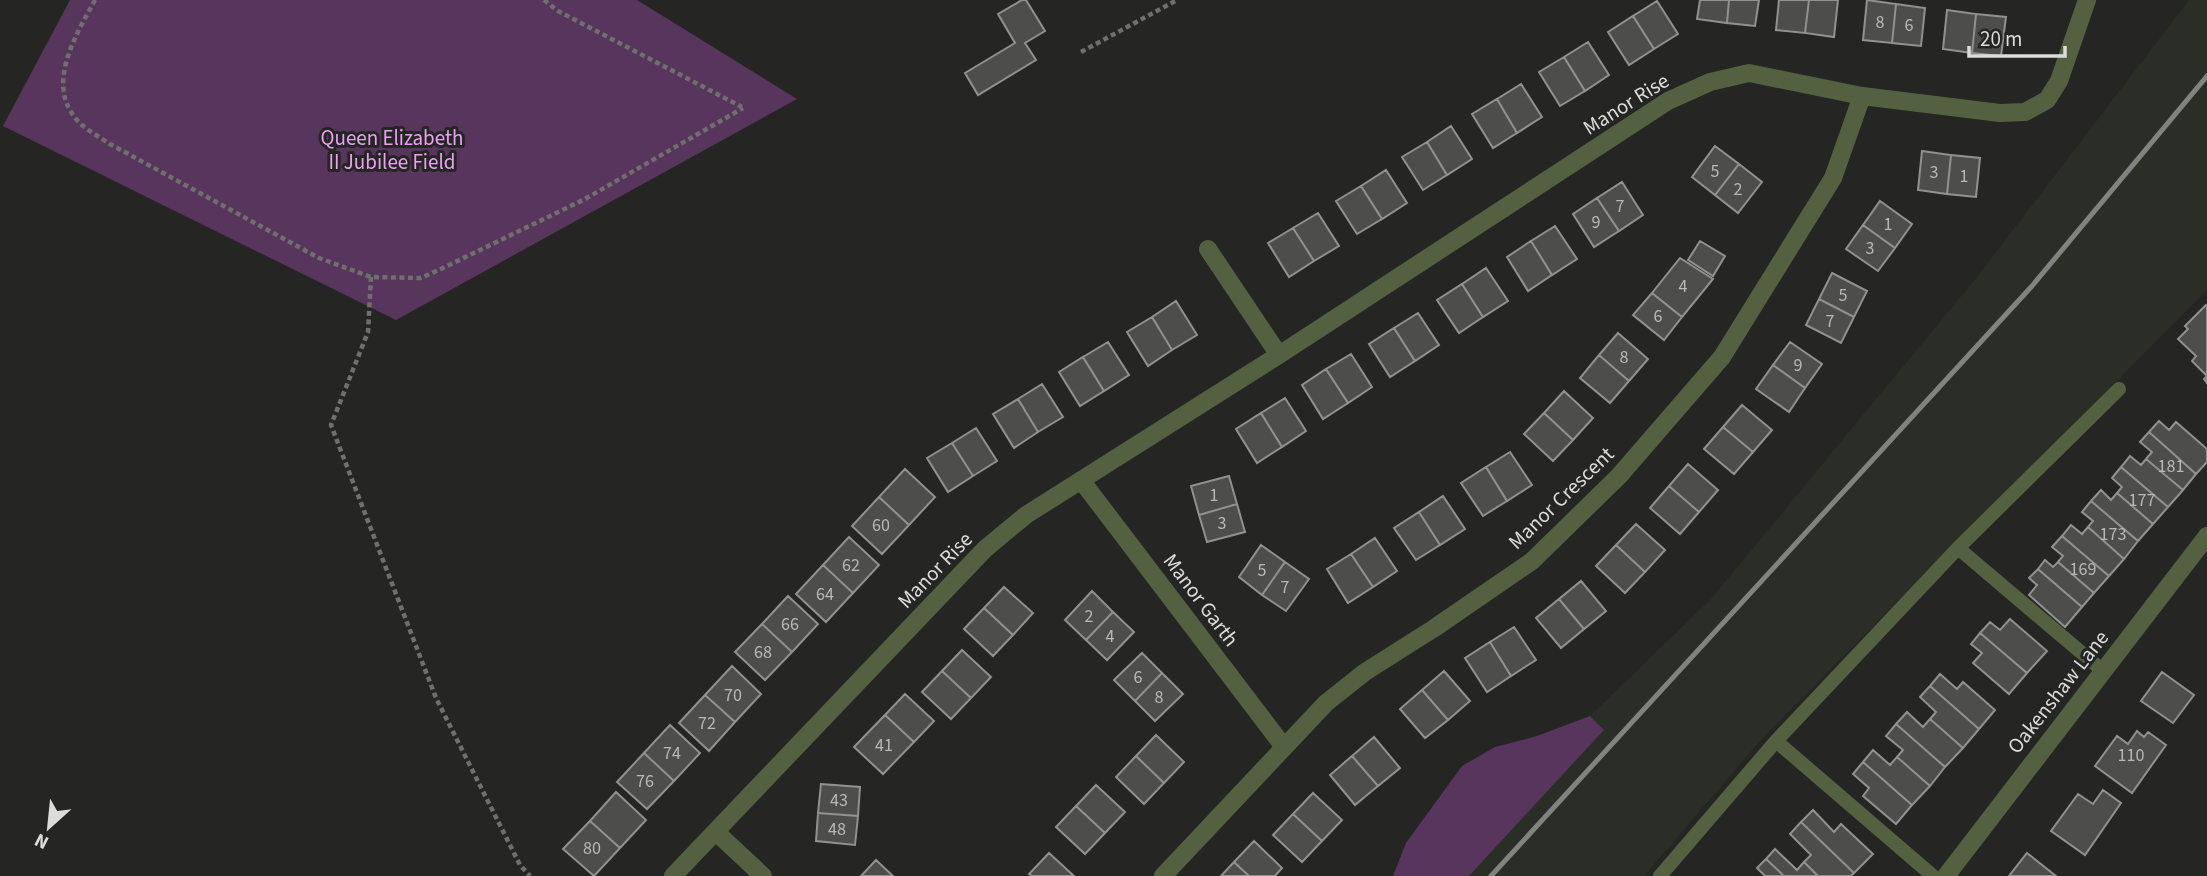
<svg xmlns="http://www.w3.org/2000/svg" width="2207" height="876" viewBox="0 0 2207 876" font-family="'Source Sans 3',sans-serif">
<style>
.built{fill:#2a2e26}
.green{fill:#58355c}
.building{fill:#4d4e4b;stroke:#90928f;stroke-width:2}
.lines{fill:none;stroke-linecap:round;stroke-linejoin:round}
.path{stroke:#6f706e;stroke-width:4.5;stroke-dasharray:5 3.5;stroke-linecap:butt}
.service{stroke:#546141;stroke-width:14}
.minor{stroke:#546141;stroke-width:18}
.tertiary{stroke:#546141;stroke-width:18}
.rail{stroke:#828381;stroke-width:5}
.labels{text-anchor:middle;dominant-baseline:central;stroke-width:6;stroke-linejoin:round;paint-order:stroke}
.number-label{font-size:18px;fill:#b8b9b7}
.street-label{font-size:21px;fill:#dcdddb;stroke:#252624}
.park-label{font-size:21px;fill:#ed9ff6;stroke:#252624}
</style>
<rect width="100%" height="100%" fill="#252624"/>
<!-- built -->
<path class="built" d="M2189,0H2207V290L1767,733L1644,876H1469L1604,730L1590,716L1711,599L1977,277Z"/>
<!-- green -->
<path class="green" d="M70,0H637L797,99L396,320L3,126Z
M1590,716L1604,730L1469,876H1393L1406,843L1462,766L1495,747L1537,736Z"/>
<!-- building -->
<path class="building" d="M1022,0H1026L1045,31L1025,43L1036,60L978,95L965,73L1015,43L998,14Z
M1700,0H1729L1727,23L1697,19Z
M1729,0H1759L1755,26L1727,23Z
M1779,0H1809L1805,33L1776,30Z
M1809,0H1838L1834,37L1805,33Z
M1867,0L1896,4L1892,43L1863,40Z
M1657,1L1678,34L1654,49L1633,16Z
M1896,4L1925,8L1921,46L1892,43Z
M1947,10L1976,14L1972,53L1943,49Z
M1976,14L2006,17L2001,56L1972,53Z
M1633,16L1654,49L1629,65L1608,32Z
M1588,42L1609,75L1585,91L1564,57Z
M1564,57L1585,91L1560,106L1539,72Z
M1521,84L1542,117L1517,133L1497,99Z
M1497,99L1517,133L1493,148L1472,114Z
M1451,126L1472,159L1447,175L1427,142Z
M1427,142L1447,175L1423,190L1402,157Z
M1715,146L1739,164L1715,195L1692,177Z
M1922,151L1951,155L1947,194L1918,190Z
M1951,155L1980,158L1976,197L1947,194Z
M1739,164L1762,182L1738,213L1715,195Z
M1386,170L1407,203L1382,219L1361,186Z
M1622,182L1643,215L1619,231L1597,198Z
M1361,186L1382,219L1357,234L1336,201Z
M1597,198L1619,231L1594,247L1573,214Z
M1880,201L1912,224L1895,248L1863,225Z
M1318,213L1339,246L1314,261L1293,228Z
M1863,225L1895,248L1878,271L1846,249Z
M1555,226L1577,259L1552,275L1531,241Z
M1293,228L1314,261L1289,277L1268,243Z
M1531,241L1552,275L1528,291L1507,257Z
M1700,241L1725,256L1713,276L1688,260Z
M1680,258L1713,279L1682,317L1652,293Z
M1486,268L1508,301L1483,317L1462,284Z
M1832,273L1867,291L1854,317L1819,299Z
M1462,284L1483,317L1459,333L1437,300Z
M1652,293L1682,317L1664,340L1633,315Z
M1819,299L1854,317L1841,343L1806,325Z
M1176,301L1197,335L1172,350L1152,317Z
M2206,305L2207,306V383L2204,379L2207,376L2192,361L2196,356L2178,339L2188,329L2185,326Z
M1418,313L1439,345L1415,361L1394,328Z
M1152,317L1172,350L1148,366L1127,332Z
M1394,328L1415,361L1390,377L1369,344Z
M1618,333L1648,359L1629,381L1599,355Z
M1108,342L1129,375L1104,391L1083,357Z
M1790,342L1822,364L1805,388L1773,365Z
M1351,354L1372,387L1348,403L1326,369Z
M1599,355L1629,381L1610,403L1580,378Z
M1083,357L1104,391L1080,406L1059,372Z
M1773,365L1805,388L1789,412L1756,389Z
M1326,369L1348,403L1323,419L1302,385Z
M1042,384L1063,417L1038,432L1018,399Z
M1564,391L1593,418L1573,440L1544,413Z
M1285,398L1306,431L1282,447L1261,413Z
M1018,399L1038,432L1014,448L993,414Z
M1742,405L1772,430L1753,452L1723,427Z
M1261,413L1282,447L1257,463L1236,429Z
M1544,413L1573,440L1553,461L1524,434Z
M2159,421L2169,430L2176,422L2207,449V462L2196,474L2149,432Z
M1723,427L1753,452L1734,474L1704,449Z
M976,428L997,461L973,476L952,443Z
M2149,432L2196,474L2183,490L2146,459L2152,452L2140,442Z
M952,443L973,476L948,492L927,458Z
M1510,452L1532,485L1507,501L1486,467Z
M2130,456L2141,465L2146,459L2183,490L2168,507L2121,467Z
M1688,464L1718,490L1699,512L1669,486Z
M1486,467L1507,501L1483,516L1461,483Z
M2121,467L2168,507L2153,524L2117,493L2122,487L2112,478Z
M905,469L935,497L909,525L879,497Z
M1229,476L1237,504L1199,515L1191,486Z
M1669,486L1699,512L1680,534L1650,508Z
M2101,490L2111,500L2117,493L2153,524L2138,541L2091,501Z
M1443,496L1465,529L1440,545L1419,512Z
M879,497L909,525L882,554L852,526Z
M2091,501L2138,541L2124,559L2088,527L2093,521L2082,512Z
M1237,504L1245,532L1207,542L1199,515Z
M1419,512L1440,545L1416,560L1394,528Z
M1636,524L1665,550L1645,572L1616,545Z
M2071,525L2082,534L2088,527L2124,559L2109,576L2062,536Z
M2062,536L2109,576L2094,593L2058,562L2063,556L2052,547Z
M849,537L879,565L853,593L823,565Z
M1375,538L1397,571L1373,587L1351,554Z
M1261,545L1285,562L1262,595L1239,577Z
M1616,545L1645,572L1625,593L1596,566Z
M1351,554L1373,587L1348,603L1327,569Z
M2045,560L2053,567L2058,562L2094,593L2082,607L2038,569Z
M1285,562L1309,579L1286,611L1262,595Z
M823,565L853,593L826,622L796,594Z
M2038,569L2082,607L2065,627L2029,595L2037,585L2029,578Z
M1581,581L1606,611L1584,629L1559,599Z
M1004,587L1033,613L1013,635L984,608Z
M1092,591L1113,612L1086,640L1065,620Z
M788,596L818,624L792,652L762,624Z
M1559,599L1584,629L1561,648L1536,618Z
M984,608L1013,635L993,656L964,629Z
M1113,612L1134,632L1107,660L1086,640Z
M2010,619L2047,651L2027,673L1980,633L1990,622L2000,630Z
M762,624L792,652L765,680L735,652Z
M1514,627L1536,660L1511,676L1490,642Z
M1980,633L2027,673L2009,694L1973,663L1982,653L1971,644Z
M1490,642L1511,676L1487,692L1465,658Z
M962,650L991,677L971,698L942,671Z
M1142,653L1162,673L1135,701L1114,680Z
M732,666L761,694L735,722L705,695Z
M942,671L971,698L951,719L922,692Z
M1444,671L1470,701L1448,720L1422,690Z
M2162,672L2194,695L2173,723L2141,701Z
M1162,673L1183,694L1155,721L1135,701Z
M1940,674L1957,689L1963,682L1995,710L1979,729L1930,686Z
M1930,686L1979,729L1963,748L1930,719L1936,712L1920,697Z
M1422,690L1448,720L1425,738L1400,709Z
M905,694L934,721L914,742L885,715Z
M705,695L735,722L709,751L679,723Z
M1907,712L1923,727L1930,719L1963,748L1945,767L1896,724Z
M885,715L914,742L883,774L854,747Z
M1896,724L1945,767L1930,786L1897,757L1903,750L1886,736Z
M670,725L700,753L674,781L644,753Z
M2137,731L2144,737L2148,732L2166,745L2132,793L2095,766L2117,736L2128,744Z
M1156,735L1184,762L1164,783L1136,756Z
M1374,737L1400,768L1378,786L1352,756Z
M1873,750L1890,765L1897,757L1930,786L1912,805L1863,762Z
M644,753L674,781L647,809L617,782Z
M1136,756L1164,783L1144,804L1116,777Z
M1352,756L1378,786L1355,805L1330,775Z
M1863,762L1912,805L1896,824L1863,796L1869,788L1853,774Z
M821,784L860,787L858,816L818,813Z
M1096,785L1125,812L1105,833L1076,806Z
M2103,790L2121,803L2085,855L2051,831L2078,794L2093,804Z
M616,792L646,820L620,848L590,821Z
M1313,793L1342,820L1322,841L1293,814Z
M1076,806L1105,833L1085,854L1056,827Z
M1813,810L1834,832L1841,824L1873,854L1854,873L1801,822Z
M818,813L858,816L855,845L816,841Z
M1293,814L1322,841L1302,862L1273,835Z
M590,821L620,848L594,876L563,849Z
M1801,822L1854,873L1851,876H1818L1804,862L1811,855L1790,834Z
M1254,841L1282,868L1275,876H1249L1234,862Z
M1775,849L1797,870L1804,862L1818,876H1784L1766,859Z
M1049,853L1074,876H1032L1029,874Z
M2027,853L2056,876H2009Z
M1766,859L1784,876H1765L1757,868Z
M876,860L893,876H861Z
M1234,862L1249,876H1221Z"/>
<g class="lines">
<!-- path -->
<path class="path" d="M95,0C75,37 42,89 82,125C90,132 101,138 110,144L319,258L371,277L421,278L443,268L585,199L743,108
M544,0L558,11L742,107
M1081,52L1177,0
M371,277L368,332L331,425L436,698L520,865L530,876"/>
<!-- service -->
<path class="service" d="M1958,548L2103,671
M1776,741L1933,876
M1660,876L1776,741L1958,548L2119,389"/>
<!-- minor -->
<path class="minor" d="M1208,249L1279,355
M1081,480L1284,747
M716,832L763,876
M673,876L985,549L1026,515L1279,355L1668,101L1710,82L1749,73L1862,96L2000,113L2025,112L2047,100L2059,81L2087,0
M1163,876L1326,703L1365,672L1433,629L1532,561L1619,476L1722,357L1833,178L1862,96"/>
<!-- tertiary -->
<path class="tertiary" d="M1946,876L2207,536"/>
<!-- rail -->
<path class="rail" d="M1491,876L2032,286L2207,76"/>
</g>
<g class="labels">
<!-- number labels -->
<g class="number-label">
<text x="1880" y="22">8</text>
<text x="1909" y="25">6</text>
<text x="1715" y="171">5</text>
<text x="1934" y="172">3</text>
<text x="1964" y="176">1</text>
<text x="1738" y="189">2</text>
<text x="1620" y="206">7</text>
<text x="1596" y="222">9</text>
<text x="1888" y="224">1</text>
<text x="1870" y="248">3</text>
<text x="1683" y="286">4</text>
<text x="1843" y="295">5</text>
<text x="1658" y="316">6</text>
<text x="1830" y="321">7</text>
<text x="1624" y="357">8</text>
<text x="1798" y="365">9</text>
<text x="2171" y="466">181</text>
<text x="1214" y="495">1</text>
<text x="2142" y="500">177</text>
<text x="1222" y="523">3</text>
<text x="881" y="525">60</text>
<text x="2113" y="534">173</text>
<text x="851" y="565">62</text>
<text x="2083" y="569">169</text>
<text x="1262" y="570">5</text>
<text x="1285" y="587">7</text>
<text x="825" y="594">64</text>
<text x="1089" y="616">2</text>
<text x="790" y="624">66</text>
<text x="1110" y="636">4</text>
<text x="763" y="652">68</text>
<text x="1138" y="677">6</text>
<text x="733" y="695">70</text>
<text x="1159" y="697">8</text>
<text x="707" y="723">72</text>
<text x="884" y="745">41</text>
<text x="672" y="753">74</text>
<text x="2131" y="755">110</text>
<text x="645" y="781">76</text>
<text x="839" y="800">43</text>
<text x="837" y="829">48</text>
<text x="592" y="848">80</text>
</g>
<!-- street labels -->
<g class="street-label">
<text transform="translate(1626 104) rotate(-32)">Manor Rise</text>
<text transform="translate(1561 498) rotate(-44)">Manor Crescent</text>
<text transform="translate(935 570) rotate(-46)">Manor Rise</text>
<text transform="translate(1201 600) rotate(53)">Manor Garth</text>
<text transform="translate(2058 692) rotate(-52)">Oakenshaw Lane</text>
</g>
<!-- park labels -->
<g class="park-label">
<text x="392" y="138">Queen Elizabeth<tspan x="392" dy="24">II Jubilee Field</tspan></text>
</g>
</g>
<!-- north arrow -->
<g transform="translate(49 827) rotate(207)" stroke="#252624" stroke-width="5" paint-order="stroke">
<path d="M0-5L12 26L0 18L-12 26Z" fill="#dcdddb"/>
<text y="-10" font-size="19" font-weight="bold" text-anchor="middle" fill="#dcdddb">N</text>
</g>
<!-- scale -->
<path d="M1969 46v10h96v-10" fill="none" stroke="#dcdddb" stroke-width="3.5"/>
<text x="1980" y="46" font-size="21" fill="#dcdddb" stroke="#252624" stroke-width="5" paint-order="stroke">20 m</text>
</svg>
